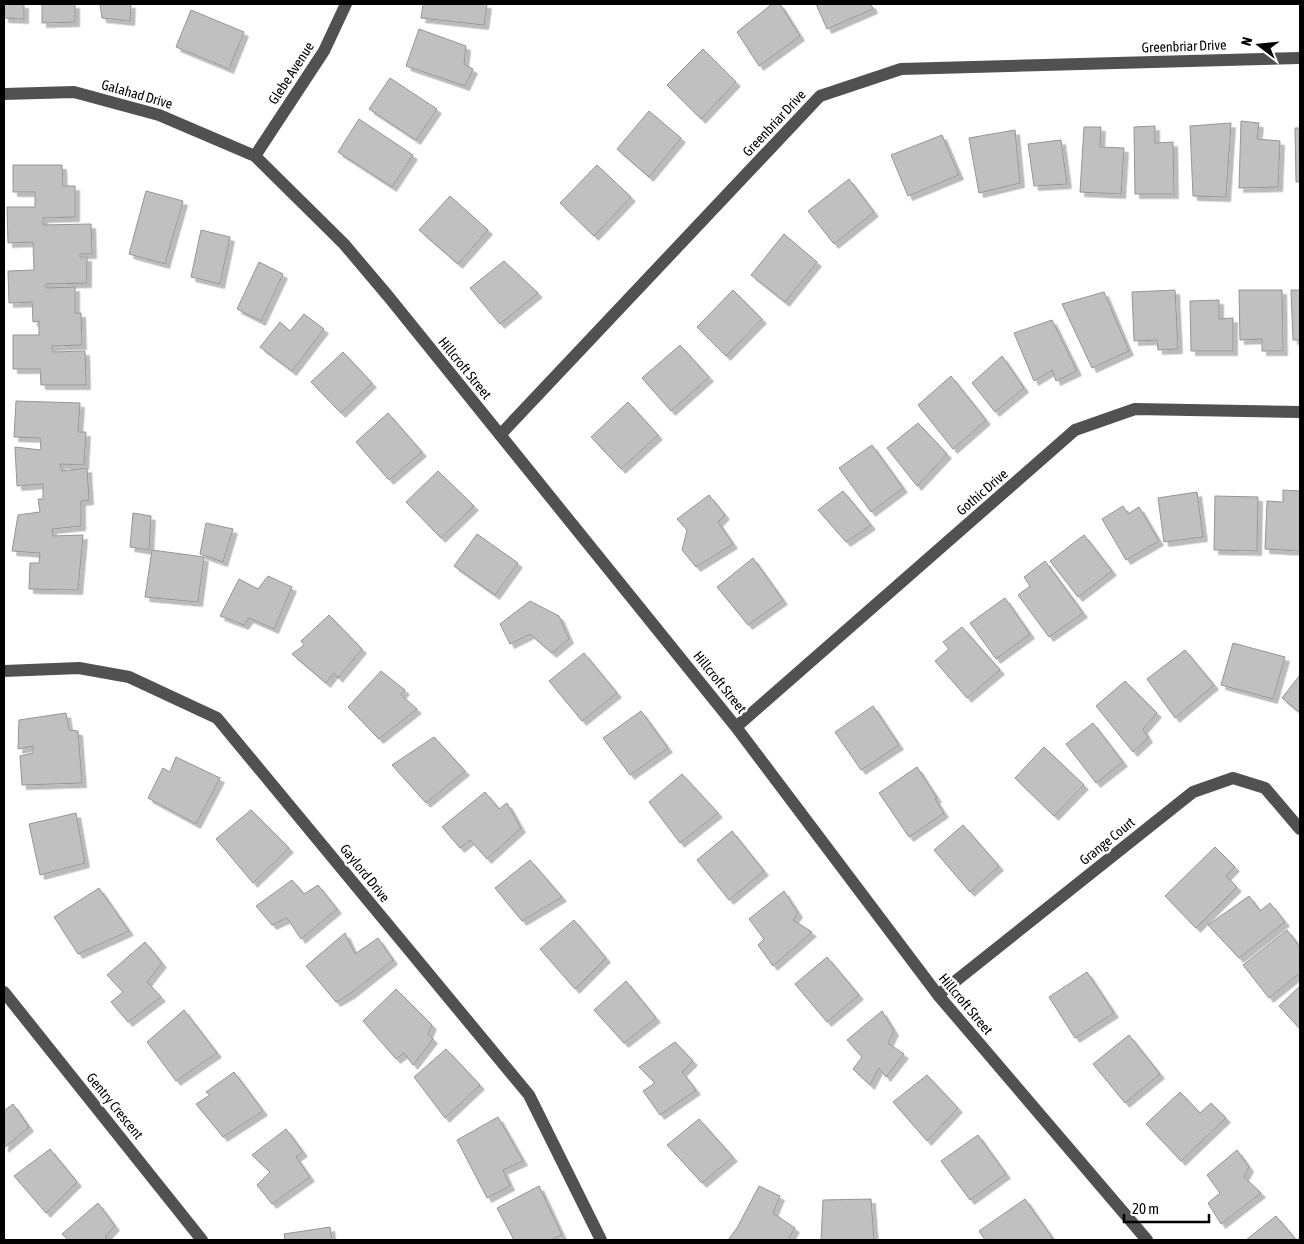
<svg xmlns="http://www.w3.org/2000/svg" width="1304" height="1244" viewBox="0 0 1304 1244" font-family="'Asap Condensed',sans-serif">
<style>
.building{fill:#c0c0c0;stroke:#959595;filter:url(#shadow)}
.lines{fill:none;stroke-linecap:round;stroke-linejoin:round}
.minor{stroke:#515151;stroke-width:12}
.labels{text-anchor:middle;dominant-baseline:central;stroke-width:5;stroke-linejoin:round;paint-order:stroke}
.street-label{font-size:14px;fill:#000;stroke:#fff}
</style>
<defs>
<filter id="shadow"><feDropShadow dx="4.5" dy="4.5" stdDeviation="0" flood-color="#0004"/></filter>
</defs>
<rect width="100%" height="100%" fill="#fff"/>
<!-- building -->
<path class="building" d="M4,4H24V19L4,18Z
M42,4H75V22L42,23Z
M100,4H131L130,21L102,18Z
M423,4H487L484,25L421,18Z
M772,4H780L800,36L759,66L737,32Z
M816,4H871L873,9L827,29Z
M191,10L244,32L229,69L176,47Z
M419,29L466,46L464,64L473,69L465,86L406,66Z
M703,49L736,82L701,119L667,85Z
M390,78L437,109L416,140L369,109Z
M649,111L681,138L649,177L617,149Z
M359,119L413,155L392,187L338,152Z
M1241,121L1259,123L1257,139L1280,141L1278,187L1239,188Z
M1231,123L1226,197L1193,196L1190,126Z
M1155,126V143L1173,142L1174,194H1135L1134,127Z
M1084,127H1101L1100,147L1124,148L1121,194L1080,192Z
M1295,128H1300V182H1296Z
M1015,130L1020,183L979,193L969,138Z
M942,135L959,175L908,196L891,155Z
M1061,140L1067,184L1034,186L1028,144Z
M13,165H62L63,186H75V217L43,218V225L91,224L92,254H80V257H87V283L46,284V288L75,287V313H81L82,345L52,346L53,352L85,351L86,385H41L40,369H13V335H39V321L33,322L32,302L9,303L8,271L34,270L33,242L8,243L7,207H35V192H13Z
M597,165L631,197L594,236L560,203Z
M849,179L874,212L834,244L808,211Z
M146,191L183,201L165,264L129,254Z
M450,196L488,230L458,264L419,230Z
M201,230L230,237L220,284L191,277Z
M784,234L817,262L785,302L751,275Z
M504,261L538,293L500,324L470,288Z
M259,262L283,274L261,321L237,309Z
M733,290L762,319L726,356L697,327Z
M1175,290L1178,349L1158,350L1157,340L1134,341L1132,292Z
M1239,290H1282L1283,351H1262V339L1240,340Z
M1291,290H1300V340H1293Z
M1104,292L1129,351L1092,368L1062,304Z
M1219,300V319L1233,318V351H1191L1190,301Z
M304,314L324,329L292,371L260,347L280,322L290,331Z
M1052,320L1077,371L1056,381L1052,370L1034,381L1014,333Z
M680,345L709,377L671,411L642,378Z
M343,352L372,383L341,413L311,382Z
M1002,356L1024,388L995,412L972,383Z
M951,376L986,420L953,449L918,405Z
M16,401L80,403L78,432H86L84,465L60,464L62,471L87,468L89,500L81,501V526L52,529L53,536L83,535L78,590L29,589L30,563H39L40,553L12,551L18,515L40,512L38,499H43V484L17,486L15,447L41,450L40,438L14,437Z
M628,402L658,435L621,469L591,437Z
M388,413L422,452L389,480L356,442Z
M918,423L947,454L917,486L887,448Z
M872,445L903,488L871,512L839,468Z
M438,471L474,506L441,538L406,502Z
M1283,490L1300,491V551L1265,549L1267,501L1283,502Z
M843,491L871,525L846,542L818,510Z
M1197,492L1203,537L1164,542L1158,498Z
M709,495L725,515L718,522L733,544L696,567L682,550L687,530L677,519Z
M1215,496L1258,497L1257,551L1214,550Z
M1123,506L1128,514L1139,507L1159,541L1126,560L1102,519Z
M133,513L151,516L149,550L130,547Z
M206,523L233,529L223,562L200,554Z
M477,534L518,563L495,595L454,566Z
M1084,535L1112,571L1078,597L1050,561Z
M152,550L204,557L198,602L145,597Z
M753,558L783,600L748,625L717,587Z
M1045,561L1083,613L1049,637L1018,595L1030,586L1024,577Z
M268,576L292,587L274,629L249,618L244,625L220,616L239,579L258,589Z
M1005,598L1030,634L996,659L970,623Z
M530,601L559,616L569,639L552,653L530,634L510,644L500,624Z
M329,615L362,649L338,678L334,673L326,683L292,654L304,645L301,641Z
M962,627L1000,670L967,698L935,661L949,649L943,642Z
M1233,643L1285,657L1273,699L1221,685Z
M1185,650L1214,685L1175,718L1147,679Z
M584,653L617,693L582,721L549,681Z
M381,671L405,690L401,695L417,709L379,739L348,707Z
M1300,675V713L1282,698Z
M1125,681L1157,713L1143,729L1148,738L1133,752L1096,706Z
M873,706L899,745L861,770L835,732Z
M641,711L668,748L630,775L603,738Z
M66,713L69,730L78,731L82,783L22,785L20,756L33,753V746L18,749L19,720Z
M1093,723L1123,762L1096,783L1066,744Z
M434,737L465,771L426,803L392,765Z
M1044,747L1084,785L1054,816L1015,778Z
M176,757L220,778L196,824L148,798L163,768L170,772Z
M917,767L937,798L935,799L944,813L909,837L879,793Z
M682,774L718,813L680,843L649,802Z
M485,792L499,809L507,803L521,828L487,859L470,840L460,848L442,827Z
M251,810L289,848L253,883L216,839Z
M76,813L85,863L40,875L29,824Z
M963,825L999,866L970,892L934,850Z
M732,831L764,871L729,900L697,860Z
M1215,847L1235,867L1226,876L1237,887L1196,928L1165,896Z
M530,860L562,897L522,921L495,888Z
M292,880L304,894L318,885L337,909L301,939L287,918L272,925L256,906Z
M99,888L129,931L78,954L54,917Z
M784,891L798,913L793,920L812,932L773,966L758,945L764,939L749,919Z
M1249,896L1260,911L1270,903L1285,922L1239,958L1208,925Z
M574,920L606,958L575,989L540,949Z
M1287,930L1300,947V973L1269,998L1243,965Z
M345,933L355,954L378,938L393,960L350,994L336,1002L306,966Z
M145,942L162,963L147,982L161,997L128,1022L111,1002L123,992L107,975Z
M827,957L859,995L827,1022L795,984Z
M1087,972L1114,1013L1075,1038L1049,997Z
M626,981L656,1018L624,1043L594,1010Z
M1300,986V1029L1279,1006Z
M396,989L432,1025L428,1034L433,1039L413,1065L404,1053L396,1059L363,1021Z
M184,1010L217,1053L176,1081L147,1042Z
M882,1011L894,1031L888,1043L904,1054L886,1077L879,1068L870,1085L853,1069L862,1057L847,1040Z
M1129,1035L1160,1074L1125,1103L1093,1064Z
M675,1042L693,1061L682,1072L696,1090L660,1115L643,1091L655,1083L639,1067Z
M446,1049L480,1085L445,1118L414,1077Z
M234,1072L263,1111L223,1137L196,1104L210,1095L206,1092Z
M927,1075L958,1108L927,1141L893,1102Z
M1180,1092L1200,1113L1211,1103L1226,1118L1181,1161L1146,1124Z
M13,1104L29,1127L4,1148V1108L5,1110Z
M498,1117L523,1161L503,1170L510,1186L487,1198L457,1140Z
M699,1119L733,1157L702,1183L667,1145Z
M286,1129L303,1152L296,1157L310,1177L272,1204L257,1185L270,1172L252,1155Z
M978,1135L1006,1174L970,1200L941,1161Z
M50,1149L77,1182L46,1213L14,1176Z
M1237,1150L1249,1167L1244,1177L1261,1193L1221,1224L1208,1203L1220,1193L1207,1175Z
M539,1186L562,1235L551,1240H514L497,1208Z
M759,1186L780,1196L773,1213L795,1228L788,1240H728L737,1228Z
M871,1199L874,1240H821L823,1200Z
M1025,1199L1053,1239L1051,1240H985L979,1231Z
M98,1203L115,1226L105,1237L108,1240H68L62,1234Z
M1276,1216L1296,1240H1246Z
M330,1227L332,1240H285L284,1234Z"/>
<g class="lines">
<!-- minor -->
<path class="minor" d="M4,94L74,92L159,115L255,156L344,244L388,296L736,727L938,995L1147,1240
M255,156L324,51L346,4
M500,435L820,96L901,69L1300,58
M4,671L79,668L129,677L217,718L529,1095L601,1240
M736,727L1075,430L1135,409L1300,412
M4,992L202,1240
M938,995L1193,792L1233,778L1265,788L1300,829"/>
</g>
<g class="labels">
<!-- street labels -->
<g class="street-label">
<text transform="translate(1184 46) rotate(-2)">Greenbriar Drive</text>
<text transform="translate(291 73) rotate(-57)">Glebe Avenue</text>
<text transform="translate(137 94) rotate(16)">Galahad Drive</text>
<text transform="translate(774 123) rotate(-47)">Greenbriar Drive</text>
<text transform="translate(465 368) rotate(51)">Hillcroft Street</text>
<text transform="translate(982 492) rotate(-41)">Gothic Drive</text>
<text transform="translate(720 682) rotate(51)">Hillcroft Street</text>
<text transform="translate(1107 841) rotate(-39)">Grange Court</text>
<text transform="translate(365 873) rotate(51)">Gaylord Drive</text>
<text transform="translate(966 1004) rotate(50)">Hillcroft Street</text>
<text transform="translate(115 1106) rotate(51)">Gentry Crescent</text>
</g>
</g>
<!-- border -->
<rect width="1304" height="1244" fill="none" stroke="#000000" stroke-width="10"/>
<!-- north arrow -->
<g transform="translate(1259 45) rotate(286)" stroke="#ffffff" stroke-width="4" paint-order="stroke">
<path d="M0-4L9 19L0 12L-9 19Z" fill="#000000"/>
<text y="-8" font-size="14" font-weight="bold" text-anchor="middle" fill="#000000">N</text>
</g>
<!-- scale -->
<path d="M1124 1214v8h85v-8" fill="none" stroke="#000000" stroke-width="2.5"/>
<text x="1132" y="1214" font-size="15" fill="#000000" stroke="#ffffff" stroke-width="4" paint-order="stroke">20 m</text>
</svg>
